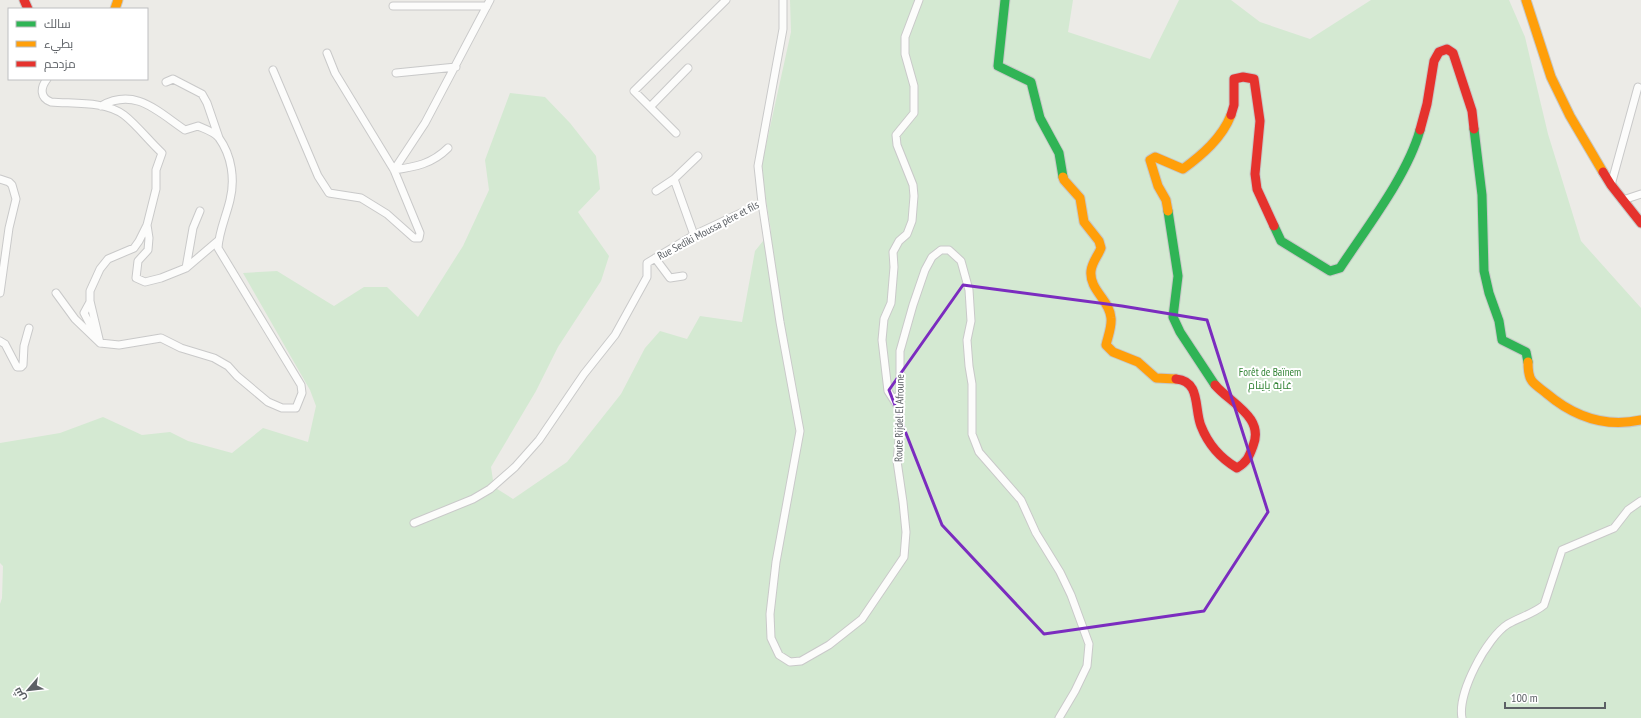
<svg xmlns="http://www.w3.org/2000/svg" width="1641" height="718" viewBox="0 0 1641 718" font-family="'PT Sans Narrow',Cairo,sans-serif">
<style>
.green{fill:#d4e9d2}
.lines{fill:none;stroke-linecap:round;stroke-linejoin:round}
.street-casing{stroke:#c9c9c9;stroke-width:9}
.fast-casing{stroke:#c7c8c7;stroke-width:11}
.slow-casing{stroke:#c7c8c7;stroke-width:11}
.jam-casing{stroke:#c7c8c7;stroke-width:11}
.street{stroke:#fcfcfb;stroke-width:7}
.fast{stroke:#30b455;stroke-width:9}
.slow{stroke:#ff9f0a;stroke-width:9}
.jam{stroke:#e5322d;stroke-width:9}
.marked{fill:none;stroke:#7b2cbf;stroke-width:3;stroke-linejoin:round}
.labels{text-anchor:middle;dominant-baseline:central;stroke-width:4;stroke-linejoin:round;paint-order:stroke}
.street-label{font-size:11px;fill:#5c6065;stroke:#fff}
.park-label{font-size:11px;fill:#338436;stroke:#fff}
</style>
<rect width="100%" height="100%" fill="#ecebe7"/>
<!-- green -->
<path class="green" d="M790,0H1073L1068,32L1150,59L1179,0H1231L1260,22L1310,39L1371,0H1509L1525,37L1548,134L1581,241L1641,308V718H0V604L2,598L3,566L0,563V443L60,433L103,417L142,435L170,432L188,441L232,453L263,428L308,442L316,406L310,390L243,273L277,271L334,306L364,287H387L418,317L463,246L489,190L485,160L510,93L545,97L570,123L596,156L600,189L578,212L609,256L601,281L558,347L536,391L491,467L494,487L513,499L567,462L621,394L645,348L660,331L687,339L700,316L742,322L755,251L771,231L761,168L791,32Z"/>
<g class="lines">
<!-- street casing -->
<g class="street-casing">
<path id="street" d="M393,6H487
M273,70L318,176L329,193L361,198L387,214L414,238H419L420,233L394,170L335,73L327,53
M396,73L456,67
M47,79C40,88 40,98 51,102C74,104 105,101 124,115C136,124 150,142 162,153L156,170V189L147,225L139,241L134,248L108,259L100,269L90,291V301L100,343L119,345L161,338L181,348L214,358L228,366L237,376L268,402L282,408H296L302,393L301,385L218,248C219,231 226,217 230,200C235,180 232,156 219,138C215,132 205,129 198,126L185,130C157,111 135,87 101,106
M166,82L173,79L202,94L207,103L219,138
M650,107L688,68
M676,133L634,91L726,0
M394,170L425,123L490,0
M394,170C415,167 432,164 448,148
M0,179L9,182L12,185L16,199L9,228L0,293
M674,179L694,235
M1611,185L1638,87
M656,191L674,179L698,156
M1623,200L1641,194
M762,203L780,322L800,431L776,562L770,614L771,638L779,655L790,662L801,661L829,645L862,619L904,557L906,532L903,502L897,461L900,429V351L913,305L925,270L932,257L941,250H949L961,261L969,290L971,321L967,340L969,366L972,384V434L979,452L1021,500L1036,533L1060,572L1071,595L1089,644L1087,666L1075,691L1059,718
M147,225L149,238L148,250L138,261L136,278L145,282L161,278L186,268L219,240
M655,258L670,278L683,276
M186,268L193,228L200,211
M56,293L75,319L100,343
M90,302L84,313L96,336
M0,341L5,344L17,367H21L23,365L24,346L29,328
M900,410L888,391L882,340L884,319L891,303L894,267L893,252L899,241L907,234L912,221L914,196L913,185L897,145L896,135L914,113V86L905,54V37L919,0
M414,523L473,499L490,489L515,467L539,440L584,374L615,335L647,277V263L694,235L762,203L758,166L783,29V0
M1462,718C1457,693 1487,637 1508,624C1520,617 1533,614 1544,605L1562,550L1614,528L1628,510L1641,501"/>
</g>
<!-- fast casing -->
<g class="fast-casing">
<path id="fast" d="M1005,0L998,66L1031,82L1040,118L1059,153L1063,177
M1474,129L1482,195L1484,271L1489,293L1499,321L1502,340L1526,352L1528,362
M1168,211L1178,276L1173,317L1180,332L1215,385
M1274,226L1281,241L1330,271L1340,268C1367,227 1407,176 1420,130"/>
</g>
<!-- slow casing -->
<g class="slow-casing">
<path id="slow" d="M1526,0L1551,77L1570,116L1603,172
M115,9L118,0
M1063,177L1064,180L1080,198L1084,222L1099,241L1101,248C1098,256 1092,262 1091,271C1089,290 1110,300 1111,318C1112,327 1108,336 1106,345L1113,352L1138,362L1156,378L1176,379
M1168,211L1166,200L1158,186L1150,160L1155,157L1183,169C1202,155 1222,138 1231,115
M1528,362C1528,368 1528,376 1532,381C1535,385 1541,389 1546,393C1573,416 1605,428 1641,420"/>
</g>
<!-- jam casing -->
<g class="jam-casing">
<path id="jam" d="M24,0L28,9
M1231,115L1234,105V79L1243,77L1254,79L1260,121L1255,174L1257,189L1274,226
M1420,130L1427,104L1434,61L1439,52L1447,49L1453,53L1472,111L1474,129
M1603,172L1611,185L1641,223
M1176,379C1201,381 1194,409 1201,426C1208,444 1220,458 1237,468C1247,462 1249,457 1253,446C1265,417 1230,403 1215,385"/>
</g>
<!-- street -->
<use href="#street" class="street"/>
<!-- fast -->
<use href="#fast" class="fast"/>
<!-- slow -->
<use href="#slow" class="slow"/>
<!-- jam -->
<use href="#jam" class="jam"/>
</g>
<!-- marked area -->
<path class="marked" d="M963,285L1122,306L1207,320L1268,512L1204,611L1044,634L942,525L889,390Z"/>
<g class="labels">
<!-- street labels -->
<g class="street-label">
<text transform="translate(708 230) rotate(-28)">Rue Sediki Moussa père et fils</text>
<text transform="translate(899 418) rotate(-89)">Route Rijdel El Afroune</text>
</g>
<!-- park labels -->
<g class="park-label">
<text x="1270" y="372">Forêt de Baïnem<tspan x="1270" dy="13">غابة باينام</tspan></text>
</g>
</g>
<!-- legend -->
<rect x="8" y="8" width="140" height="72" fill="#ffffff" stroke="#bebfc1"/>
<rect x="16" y="21" width="20" height="6" fill="#30b455" stroke="#bebfc1"/>
<text x="44" y="28" font-size="12" fill="#5c6065">سالك</text>
<rect x="16" y="41" width="20" height="6" fill="#ff9f0a" stroke="#bebfc1"/>
<text x="44" y="48" font-size="12" fill="#5c6065">بطيء</text>
<rect x="16" y="61" width="20" height="6" fill="#e5322d" stroke="#bebfc1"/>
<text x="44" y="68" font-size="12" fill="#5c6065">مزدحم</text>
<!-- north arrow -->
<g transform="translate(28 690) rotate(242)" stroke="#ffffff" stroke-width="3" paint-order="stroke">
<path d="M0-3L7 15L0 10L-7 15Z" fill="#5c6065"/>
<text y="-6" font-size="11" font-weight="bold" text-anchor="middle" fill="#5c6065">ش</text>
</g>
<!-- scale -->
<path d="M1505 702v6h100v-6" fill="none" stroke="#5c6065" stroke-width="2"/>
<text x="1511" y="702" font-size="12" fill="#5c6065" stroke="#ffffff" stroke-width="3" paint-order="stroke">100 m</text>
</svg>
